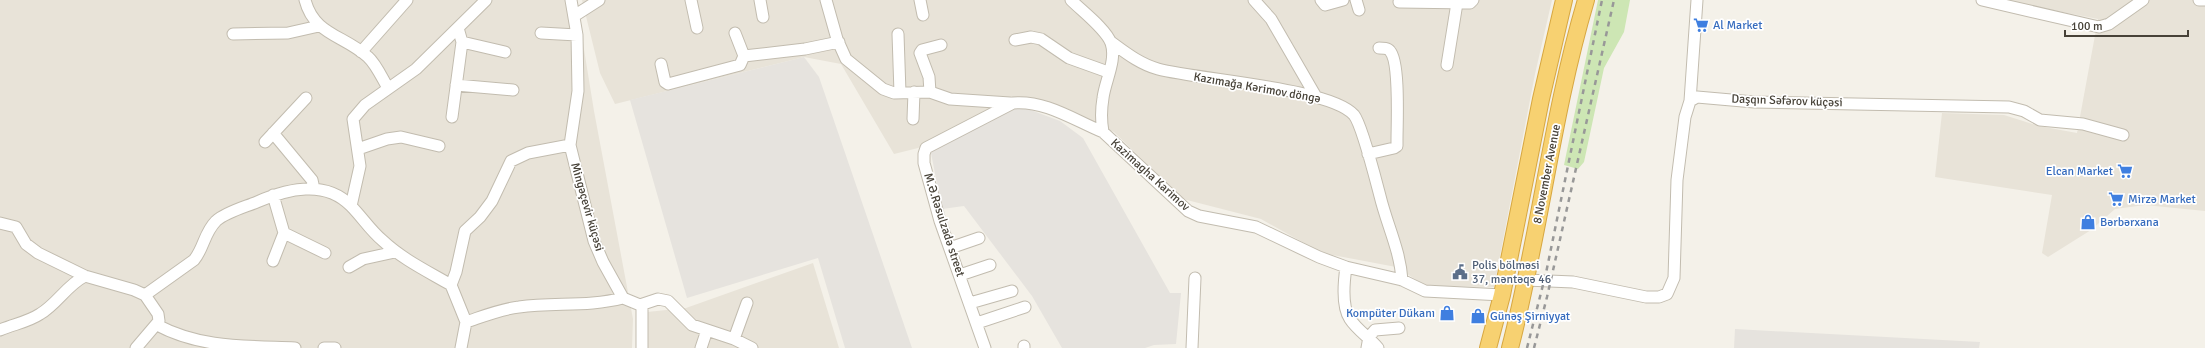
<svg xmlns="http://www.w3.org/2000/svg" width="2205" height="348" viewBox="0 0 2205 348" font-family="Signika,sans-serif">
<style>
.residential{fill:#e8e3d8}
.industrial{fill:#e6e3de}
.green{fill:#cde6b4}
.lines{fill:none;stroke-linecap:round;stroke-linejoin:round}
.minor-casing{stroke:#c2bcaf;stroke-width:13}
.highway-casing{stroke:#d7a741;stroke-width:18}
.minor{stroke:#fff;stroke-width:11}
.highway{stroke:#f7d171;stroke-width:16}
.rail{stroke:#989898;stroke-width:2.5;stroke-dasharray:5 5;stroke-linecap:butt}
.labels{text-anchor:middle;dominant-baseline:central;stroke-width:3.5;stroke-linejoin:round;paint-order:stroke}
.shop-label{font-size:12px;fill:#366cbe;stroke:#fff;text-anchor:start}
.street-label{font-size:12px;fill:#474238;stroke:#fff}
.service-label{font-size:12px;fill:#4e5e75;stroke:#fff;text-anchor:start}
</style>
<rect width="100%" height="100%" fill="#f4f1e9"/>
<!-- residential -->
<path class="residential" d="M0,0H576L594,111L633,319L632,348H0Z
M582,0H1552L1535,74L1494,287L1426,286L1396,267L1322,253L1261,219L1183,199L1114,132L1035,98L1001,99L999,107L918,148L894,154L841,64L804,57L615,104L600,73Z
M2001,0H2205V211L2145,205L2115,209L2091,230L2048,257L2042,253L2052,195L1935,177L1942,113L2004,115L2039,126L2077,133L2098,19Z
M813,263L839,348H647V312L686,308Z"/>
<!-- industrial -->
<path class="industrial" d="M804,57L819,77L912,348H845L818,258L687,298L630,100Z
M1015,107L1028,109L1060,121L1083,138L1170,293H1181L1176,344L1154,345L1145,348H1062L1032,296L964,206L942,209L930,148Z
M1735,329L1980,342L1979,348H1734Z"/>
<!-- green -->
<path class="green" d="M1598,0H1630L1624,32L1604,68L1584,162L1578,169L1564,165Z"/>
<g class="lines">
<!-- minor casing -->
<g class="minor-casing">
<path id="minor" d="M305,0C314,35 344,35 368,57C376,64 382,78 388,88
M571,0L577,35L578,91L570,145L594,241L603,262L623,298L640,305L642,308V348
M691,0L697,28
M760,0L763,17
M826,0L837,39L846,59L883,89L894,93L930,92L950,99L1010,103
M920,0L923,15
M1071,0C1082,11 1106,29 1111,43C1117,60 1105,81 1103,98C1101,110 1101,121 1103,132L1188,211L1199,216L1256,227L1319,257L1346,267L1402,280L1425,291L1502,295
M1254,0L1271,19L1315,95
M1321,0L1325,5L1343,0
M1356,0L1359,10
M1982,0L2099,27L2109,24L2143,0
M2199,0H2205
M1399,2L1470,3L1473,0
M574,16L599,0
M541,33L577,35
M735,33L744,56
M233,34L288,33L319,26
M898,34L900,93
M1015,40L1031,37L1041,39L1069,58L1108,72
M462,42L505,52
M1111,42C1126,53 1140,64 1158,69C1200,80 1331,88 1354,115C1362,125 1376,181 1380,196C1387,225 1400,250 1402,280
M361,52L407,0
M661,64L665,82L668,84L740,65L744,56L805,49L839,42
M1447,65L1457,3
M456,85L513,90
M930,92L929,77L920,53L922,50L941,45
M1690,101L1697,0
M452,117L462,42L458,28
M913,119L914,92
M273,133L312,180L314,189
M265,142L306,98
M358,149L387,139L401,137L439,146
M1368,154L1394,148L1397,146V140C1397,124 1400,62 1390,51C1388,48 1383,48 1379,48
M273,195L284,233L273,261
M351,206L360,166L353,119L365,105L416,69L486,0
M0,223L16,227L26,244L38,253L85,276L134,290L145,295L194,260C204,248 204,233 216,221C226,212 245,207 257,202C287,189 325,179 351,206C362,217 370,230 382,240C402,259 427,271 451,285
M284,233L325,253
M950,248L979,238
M349,267L363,259L395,252
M1346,267C1344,281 1341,306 1350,319C1357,330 1370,338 1378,348
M960,275L990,265
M1526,280L1573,282L1646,297H1659L1667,294L1674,278L1677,180L1685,117L1690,101L1697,97L1754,102L2009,107L2024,111L2040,120L2083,124L2123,135
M970,303L1012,291
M640,305L658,299L668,301L692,325L734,339L752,348
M466,322C484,316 501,309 519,307C554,302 588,307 623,298
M977,323L1025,307
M157,325C200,348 245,346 295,348
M0,330C14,324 28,322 40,314C57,304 67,285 85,276
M734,339L747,303
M1024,346V348
M136,348L159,321L158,314L145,295
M324,348H335
M461,348L466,322L451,285L456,272L465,231L480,217L492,201L511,161L528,153L570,145
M701,348L707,330
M985,348L940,221L924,163V154L926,148L1013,103C1045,100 1074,120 1103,132
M1192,348L1195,278
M1367,348L1369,337L1375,330L1399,328"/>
</g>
<!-- highway casing -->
<g class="highway-casing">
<path id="highway" d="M1488,348L1502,295L1541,99L1564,0
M1510,348C1540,233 1552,114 1586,0"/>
</g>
<!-- minor -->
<use href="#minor" class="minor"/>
<!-- highway -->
<use href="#highway" class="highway"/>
<!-- rail -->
<path class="rail" d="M1527,348L1546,273L1602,0
M1534,348L1547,297L1614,0"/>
</g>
<!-- icons -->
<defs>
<g id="supermarket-bare" transform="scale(1.2)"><path d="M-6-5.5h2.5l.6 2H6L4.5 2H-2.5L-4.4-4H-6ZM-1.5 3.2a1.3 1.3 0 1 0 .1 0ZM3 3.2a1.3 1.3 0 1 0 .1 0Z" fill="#3f7fe0" stroke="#fff" stroke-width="2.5" paint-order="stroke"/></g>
<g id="shop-bare" transform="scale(1.2)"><path d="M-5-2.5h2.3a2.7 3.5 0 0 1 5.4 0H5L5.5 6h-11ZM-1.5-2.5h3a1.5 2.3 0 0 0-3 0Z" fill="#3f7fe0" stroke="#fff" stroke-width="2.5" paint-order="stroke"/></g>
<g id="civic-bare" transform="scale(1.2)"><path d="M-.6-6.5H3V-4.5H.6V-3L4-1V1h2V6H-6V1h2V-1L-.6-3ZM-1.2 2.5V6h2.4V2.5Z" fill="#5c6f8a" stroke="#fff" stroke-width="2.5" paint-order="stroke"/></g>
</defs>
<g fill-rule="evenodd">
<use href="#supermarket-bare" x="1701" y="25"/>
<use href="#supermarket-bare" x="2125" y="171"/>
<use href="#supermarket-bare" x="2116" y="199"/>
<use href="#shop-bare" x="2088" y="222"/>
<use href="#civic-bare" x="1460" y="272"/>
<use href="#shop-bare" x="1447" y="313"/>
<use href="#shop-bare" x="1478" y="316"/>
</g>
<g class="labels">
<!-- shop labels -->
<g class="shop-label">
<text x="1713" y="25">Al Market</text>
<text x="2113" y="171" text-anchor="end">Elcan Market</text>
<text x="2128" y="199">Mirzə Market</text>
<text x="2100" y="222">Bərbərxana</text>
<text x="1435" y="313" text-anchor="end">Kompüter Dükanı</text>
<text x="1490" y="316">Günəş Şirniyyat</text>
</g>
<!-- street labels -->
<g class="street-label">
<text transform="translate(1257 88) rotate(10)">Kazımağa Kərimov döngə</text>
<text transform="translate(1787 101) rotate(2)">Daşqın Səfərov küçəsi</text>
<text transform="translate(1547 174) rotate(-79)">8 November Avenue</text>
<text transform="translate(1150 175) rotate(42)">Kazimagha Karimov</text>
<text transform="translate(587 207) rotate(74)">Mingəçevir küçəsi</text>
<text transform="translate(944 225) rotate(72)">M.Ə.Rəsulzadə street</text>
</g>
<!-- service labels -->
<g class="service-label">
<text x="1472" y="265">Polis bölməsi<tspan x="1472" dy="14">37, məntəqə 46</tspan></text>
</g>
</g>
<!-- scale -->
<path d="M2065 30v6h123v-6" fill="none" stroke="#474238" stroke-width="2"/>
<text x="2071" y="30" font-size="12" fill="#474238" stroke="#ffffff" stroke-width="3" paint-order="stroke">100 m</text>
</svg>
